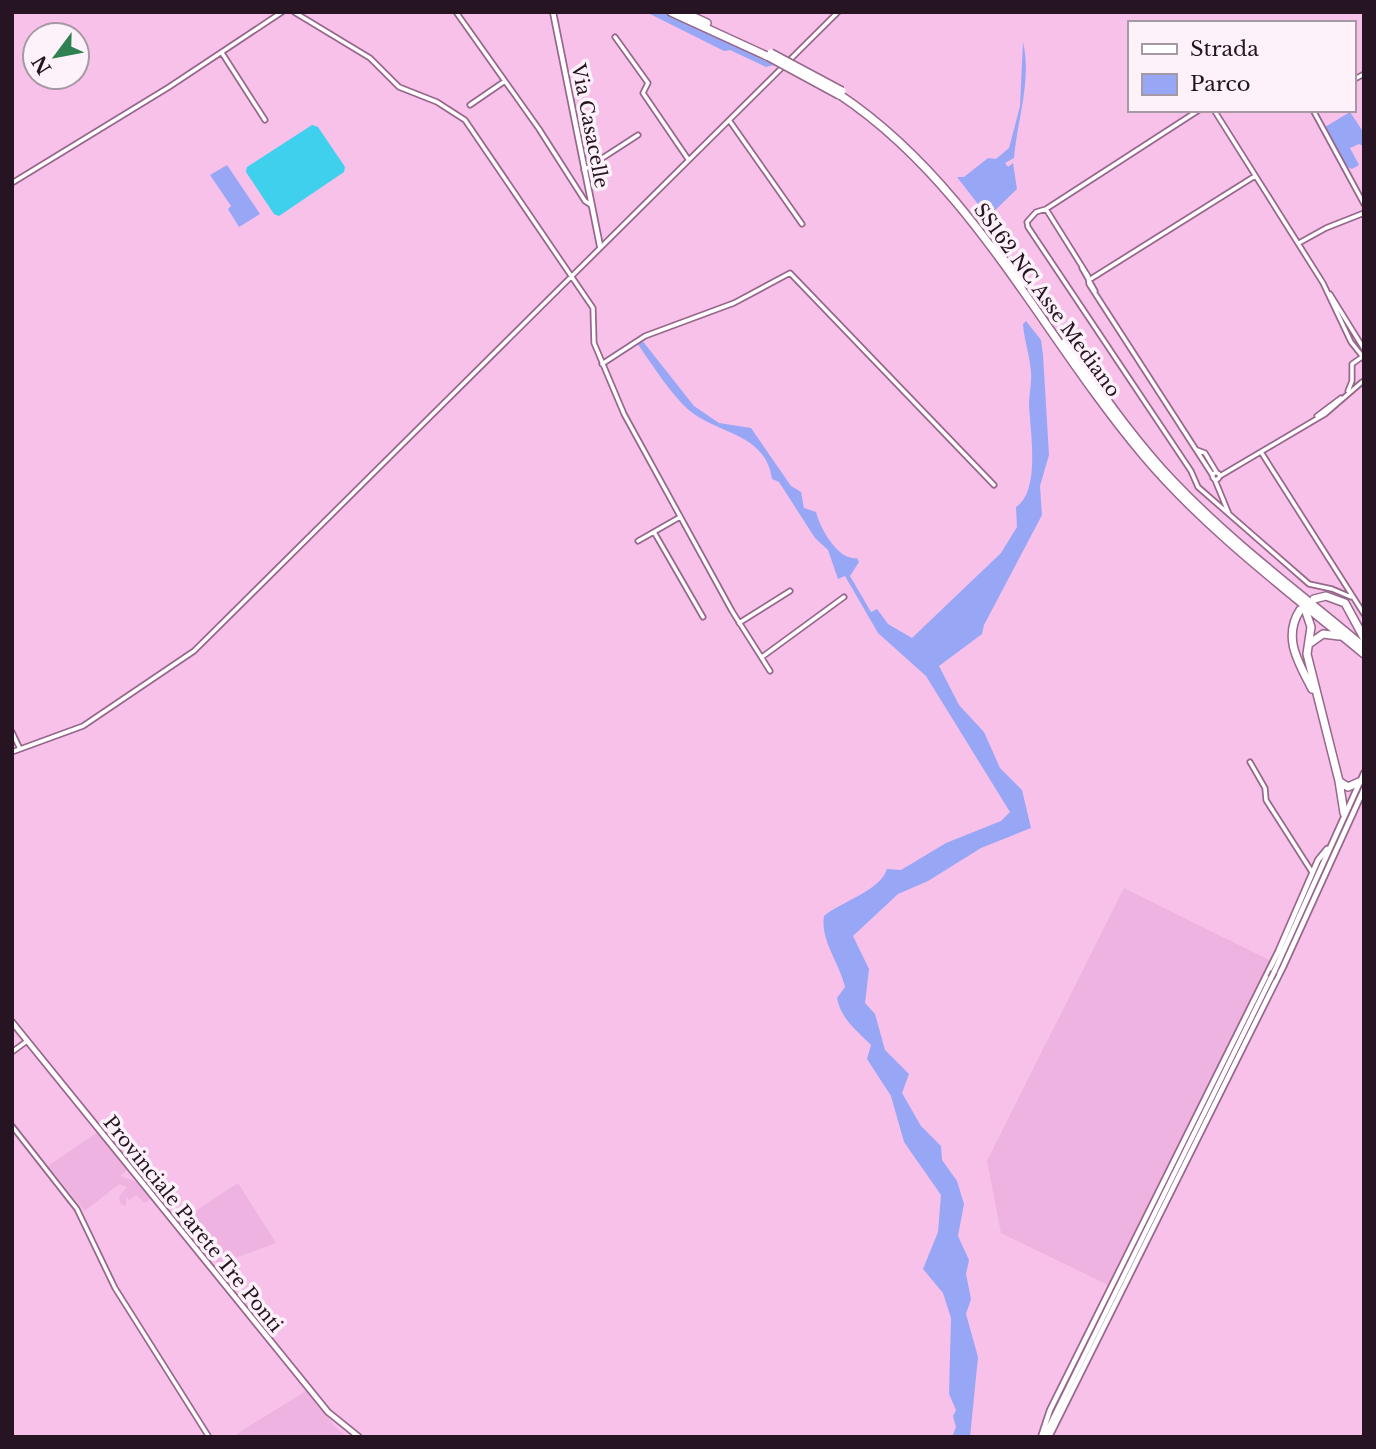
<svg xmlns="http://www.w3.org/2000/svg" width="1376" height="1449" viewBox="0 0 1376 1449" font-family="'Libre Baskerville',serif">
<style>
.built{fill:#eeb3e0}
.green{fill:#97a7f5}
.water{fill:#3fd0ed}
.lines{fill:none;stroke-linecap:round;stroke-linejoin:round}
.street-casing{stroke:#97678c;stroke-width:7}
.secondary-casing{stroke:#97678c;stroke-width:8}
.highway-casing{stroke:#97678c;stroke-width:10}
.street{stroke:#fff;stroke-width:3.5}
.secondary{stroke:#fff;stroke-width:4.5}
.highway{stroke:#fff;stroke-width:7}
.secondary-bridge-casing{stroke:#97678c;stroke-width:8;stroke-linecap:butt}
.highway-bridge-casing{stroke:#97678c;stroke-width:10;stroke-linecap:butt}
.secondary-bridge{stroke:#fff;stroke-width:4.5}
.highway-bridge{stroke:#fff;stroke-width:7}
.labels{text-anchor:middle;dominant-baseline:central;stroke-width:7;stroke-linejoin:round;paint-order:stroke}
.street-label{font-size:19px;fill:#271423;stroke:#fdf2fa}
</style>
<rect width="100%" height="100%" fill="#f7c1ea"/>
<!-- built -->
<path class="built" d="M1124,888L1271,961L1108,1285L1001,1233L987,1161Z
M98,1132L127,1170L120,1176L137,1182L150,1199L145,1203L136,1195L129,1200L126,1197V1206L121,1204L119,1197L127,1187L119,1184L85,1211L48,1166Z
M238,1183L276,1243L218,1264L183,1219Z
M306,1391L338,1430L348,1437H232Z"/>
<!-- green -->
<path class="green" d="M646,12H664L774,65L766,67L730,50L724,51Z
M1023,42C1032,80 1017,121 1014,158L1005,163L1008,167L1013,163L1017,189L988,217L957,177H964L988,158L996,159L1009,148L1020,106Z
M1350,112L1364,133V146L1359,144L1350,148L1359,165L1352,169L1345,166L1325,127Z
M227,165L260,214L239,227L228,209L231,206L210,175Z
M1026,321L1041,340L1043,355L1049,455L1040,486L1042,515L984,625L982,634L939,666L959,705L984,732L1000,768L1022,790L1031,828L981,848L928,881L898,894L853,936L869,969L865,1003L875,1014L885,1050L909,1074L902,1093L921,1126L941,1146L942,1160L957,1181L964,1204L958,1236L969,1260L966,1274L971,1299L966,1314L978,1357L970,1437H952L956,1427L953,1416L956,1410L949,1394L951,1318L943,1293L923,1269L938,1232L941,1195L904,1142L891,1096L867,1059L871,1045C857,1031 841,1019 837,998L845,987C840,964 820,940 824,916C842,901 880,891 887,869L901,870L946,843L1001,821L1010,812L926,676L878,633L845,576L838,579L828,550L815,538L779,482L772,479C765,433 720,435 690,411C672,396 651,363 637,343L641,339L694,406L719,423L751,428L791,486L801,492L804,508L816,512C820,528 838,561 857,558L859,562L850,576L871,612L877,609L888,624L912,638L1001,553L1017,527L1016,507C1041,491 1030,430 1029,404C1029,394 1032,383 1031,372C1030,356 1024,340 1023,324Z"/>
<!-- water -->
<path class="water" d="M312,125L318,127L345,167L344,172L279,216L274,214L246,172L247,167Z"/>
<g class="lines">
<!-- street casing -->
<g class="street-casing">
<path id="street" d="M294,12L370,58L399,87L437,102L465,120L593,308L594,343L624,414L732,611L770,671
M456,12L539,129L585,201L591,205
M615,37L648,83L643,93L688,159
M222,53L265,120
M1353,80L1364,74
M470,105L505,81
M1199,110L1046,209L1088,276L1089,284L1213,476
M1214,110L1323,283L1351,342L1363,357
M1313,110L1364,204
M729,120L802,224
M584,170L638,135
M12,183L169,87L282,12
M1046,209L1036,212L1027,222L1028,227L1191,471L1198,487L1309,584L1332,589L1351,597
M1299,243L1326,228L1364,213
M1082,268L1095,291
M1089,280L1255,176
M1330,294L1364,349
M602,364L645,336L734,303L790,273L994,485
M1348,391L1352,381V364L1362,357
M1317,416L1341,398
M1197,450L1205,453L1217,473
M1261,452L1364,614
M1212.5 476a3.5 3.5 0 1 1 7 0a3.5 3.5 0 1 1-7 0Z
M1220,476L1325,414L1362,382
M1215,480L1229,514
M654,532L703,617
M638,541L680,517
M739,623L790,591
M762,657L844,597
M12,732L20,749
M12,752L83,726L194,651L838,12
M1250,762L1265,788L1266,800L1312,872
M12,1052L27,1041
M12,1126L77,1209L115,1288L209,1437"/>
</g>
<!-- secondary casing -->
<g class="secondary-casing">
<path id="secondary" d="M553,12L600,246
M1274,972L1364,773
M12,1022L328,1412L359,1437
M1041,1437L1050,1410L1278,952L1318,860L1327,849
M1044,1437L1271,978
M1049,1437L1283,967L1364,789"/>
</g>
<!-- highway casing -->
<g class="highway-casing">
<path id="highway" d="M671,12L769,57
M683,12L707,23
M840,95C972,183 1042,335 1143,455C1206,530 1288,591 1364,654
M994,246L1022,284
M1065,342C1099,389 1133,439 1173,481C1231,542 1300,593 1364,647
M1314,599L1326,596L1345,603L1364,638
M1304,606L1311,627L1307,654L1339,781L1344,813
M1300,610C1282,638 1299,663 1312,689
M1309,644L1323,634L1339,636
M1340,782L1348,787L1359,782"/>
</g>
<!-- street -->
<use href="#street" class="street"/>
<!-- secondary -->
<use href="#secondary" class="secondary"/>
<!-- highway -->
<use href="#highway" class="highway"/>
<!-- secondary-bridge casing -->
<g class="secondary-bridge-casing">
<path id="secondary-bridge" d="M1271,978L1274,972"/>
</g>
<!-- highway-bridge casing -->
<g class="highway-bridge-casing">
<path id="highway-bridge" d="M771,53L842,91
M769,57L839,95"/>
</g>
<!-- secondary-bridge -->
<use href="#secondary-bridge" class="secondary-bridge"/>
<!-- highway-bridge -->
<use href="#highway-bridge" class="highway-bridge"/>
</g>
<g class="labels">
<!-- street labels -->
<g class="street-label">
<text transform="translate(590 126) rotate(79)">Via Casacelle</text>
<text transform="translate(1047 300) rotate(54)">SS162 NC Asse Mediano</text>
<text transform="translate(193 1224) rotate(51)">Provinciale Parete Tre Ponti</text>
</g>
</g>
<!-- border -->
<rect width="1376" height="1449" fill="none" stroke="#271423" stroke-width="28"/>
<!-- legend -->
<rect x="1128" y="21" width="228" height="91" fill="#fdf2fa" stroke="#a799a4" stroke-width="2"/>
<rect x="1142" y="44" width="35" height="10" fill="#ffffff" stroke="#a799a4" stroke-width="2"/>
<text x="1190" y="56" font-size="21" fill="#271423">Strada</text>
<rect x="1142" y="74" width="35" height="21" fill="#97a7f5" stroke="#a799a4" stroke-width="2"/>
<text x="1190" y="91" font-size="21" fill="#271423">Parco</text>
<!-- north arrow -->
<g transform="translate(56 56) rotate(238)"><circle r="33" fill="#fdf2fa" stroke="#a799a4" stroke-width="2"/>
<path d="M0-5L12 26L0 18L-12 26Z" fill="#308152"/>
<text y="-10" font-size="19" font-weight="bold" text-anchor="middle" fill="#271423">N</text>
</g>
</svg>
